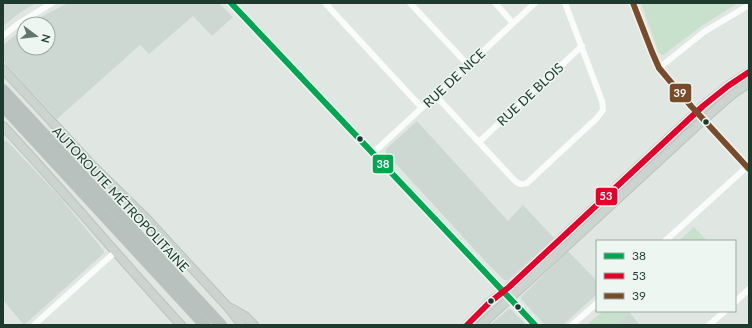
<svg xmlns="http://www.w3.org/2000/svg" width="752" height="328" viewBox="0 0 752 328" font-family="Lato,sans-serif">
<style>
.built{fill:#cdd8d2}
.green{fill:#c8e1cc}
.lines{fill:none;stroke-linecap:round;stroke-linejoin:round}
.major-casing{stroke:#bac3bf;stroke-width:10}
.highway-casing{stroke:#bac3bf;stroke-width:12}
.minor{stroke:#fafbfb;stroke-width:6}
.major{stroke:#ccd4d0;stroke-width:8}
.highway{stroke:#b8c1be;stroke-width:10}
.bus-1-casing{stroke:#edf6f0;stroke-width:9}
.bus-2-casing{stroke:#edf6f0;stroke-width:9}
.bus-3-casing{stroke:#edf6f0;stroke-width:9}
.bus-1{stroke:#00a651;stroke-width:6}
.bus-2{stroke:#e4002b;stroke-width:6}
.bus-3{stroke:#7a4b2a;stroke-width:6}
.bus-dot{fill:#1e392e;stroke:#edf6f0;stroke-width:1.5}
.labels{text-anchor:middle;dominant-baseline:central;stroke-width:3;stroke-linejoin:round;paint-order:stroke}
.street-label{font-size:13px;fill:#1e392e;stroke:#edf6f0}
.line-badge{stroke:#edf6f0;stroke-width:1.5}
.badge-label{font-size:11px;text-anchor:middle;font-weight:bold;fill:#fff}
</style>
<rect width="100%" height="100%" fill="#e0e7e3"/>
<!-- built -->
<path class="built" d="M3,3H36L21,12L3,26Z
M68,3H219L233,17L212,36L193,16L149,54L140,45L57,119L3,61V45L24,28V48H48V24H30L37,19Z
M417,121L508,221L523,205L554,238L508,280H504L486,262L386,153V149Z
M6,140L60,197L104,251L103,254L24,325L3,300V143Z
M568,251L597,281V294L563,325H545L521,299V297Z
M509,309H511L526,325H490Z
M629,312L640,325H615Z"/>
<!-- green -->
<path class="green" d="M641,3H738L703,25L663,55L659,53Z
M694,227L707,241H679Z
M603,311H630L615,325H587Z"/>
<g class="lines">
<!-- major casing -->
<g class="major-casing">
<path id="major" d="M3,69L90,163L144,216L227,306L242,325
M3,126C64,191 121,260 181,325
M231,308L245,316L254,325
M467,325L489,303L509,287L703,106L728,86L749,72
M481,325L703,120L734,93L749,83"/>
</g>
<!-- highway casing -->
<g class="highway-casing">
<path id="highway" d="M3,90L221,325
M3,106L205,325"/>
</g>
<!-- minor -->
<path class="minor" d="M231,3L535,325
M325,3L422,108
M410,3L468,65
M495,3L513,23
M633,3L652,52L659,68L691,106L749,169
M3,36L18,24L52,3
M659,68L704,32L749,5
M435,95L514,180C518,184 521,185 527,183L597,118L603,110L602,101L565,3
M479,142L582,46
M373,153L535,3
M665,241L749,165
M735,302L749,289
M34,325L115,252
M572,325L597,303
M709,325L725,311"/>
<!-- major -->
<use href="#major" class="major"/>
<!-- highway -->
<use href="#highway" class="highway"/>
<!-- bus-1 casing -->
<g class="bus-1-casing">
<path id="bus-1" d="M231,3L535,325"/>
</g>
<!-- bus-2 casing -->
<g class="bus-2-casing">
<path id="bus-2" d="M467,325L489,303L509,287L703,106L728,86L749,72"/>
</g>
<!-- bus-3 casing -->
<g class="bus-3-casing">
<path id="bus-3" d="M633,3L652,52L659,68L691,106L749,169"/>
</g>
<!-- bus-1 -->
<use href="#bus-1" class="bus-1"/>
<!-- bus-2 -->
<use href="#bus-2" class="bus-2"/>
<!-- bus-3 -->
<use href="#bus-3" class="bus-3"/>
</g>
<!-- markers -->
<g class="bus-dot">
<circle cx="706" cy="122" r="3.5"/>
<circle cx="360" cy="139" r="3.5"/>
<circle cx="491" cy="301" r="3.5"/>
<circle cx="518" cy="307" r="3.5"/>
</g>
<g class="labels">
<!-- street labels -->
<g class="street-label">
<text transform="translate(454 78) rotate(-43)">RUE DE NICE</text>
<text transform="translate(530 94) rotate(-43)">RUE DE BLOIS</text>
<text transform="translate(121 199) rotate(47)">AUTOROUTE MÉTROPOLITAINE</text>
</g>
</g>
<g class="line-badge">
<rect x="669" y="83" width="23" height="20" rx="4" fill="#7a4b2a"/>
<rect x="372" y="154" width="22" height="20" rx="4" fill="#00a651"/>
<rect x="595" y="187" width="23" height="19" rx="4" fill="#e4002b"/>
</g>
<g class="badge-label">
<text x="680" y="97">39</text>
<text x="383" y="168">38</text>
<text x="606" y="200">53</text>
</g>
<!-- border -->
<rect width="752" height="328" fill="none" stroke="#1e392e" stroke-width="8"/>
<!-- legend -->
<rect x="596" y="240" width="140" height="72" fill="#edf6f0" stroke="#9aaaa2"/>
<rect x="604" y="253" width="20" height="6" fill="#00a651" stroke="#9aaaa2"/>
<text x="632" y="260" font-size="12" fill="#1e392e">38</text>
<rect x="604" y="273" width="20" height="6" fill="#e4002b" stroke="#9aaaa2"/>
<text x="632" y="280" font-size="12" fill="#1e392e">53</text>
<rect x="604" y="293" width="20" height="6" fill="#7a4b2a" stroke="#9aaaa2"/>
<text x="632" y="300" font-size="12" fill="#1e392e">39</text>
<!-- north arrow -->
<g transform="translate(36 36) rotate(105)"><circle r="19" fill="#edf6f0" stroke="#9aaaa2"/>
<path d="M0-3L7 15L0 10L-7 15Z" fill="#62766d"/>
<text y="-6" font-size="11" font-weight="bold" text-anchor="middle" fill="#1e392e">N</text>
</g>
</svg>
